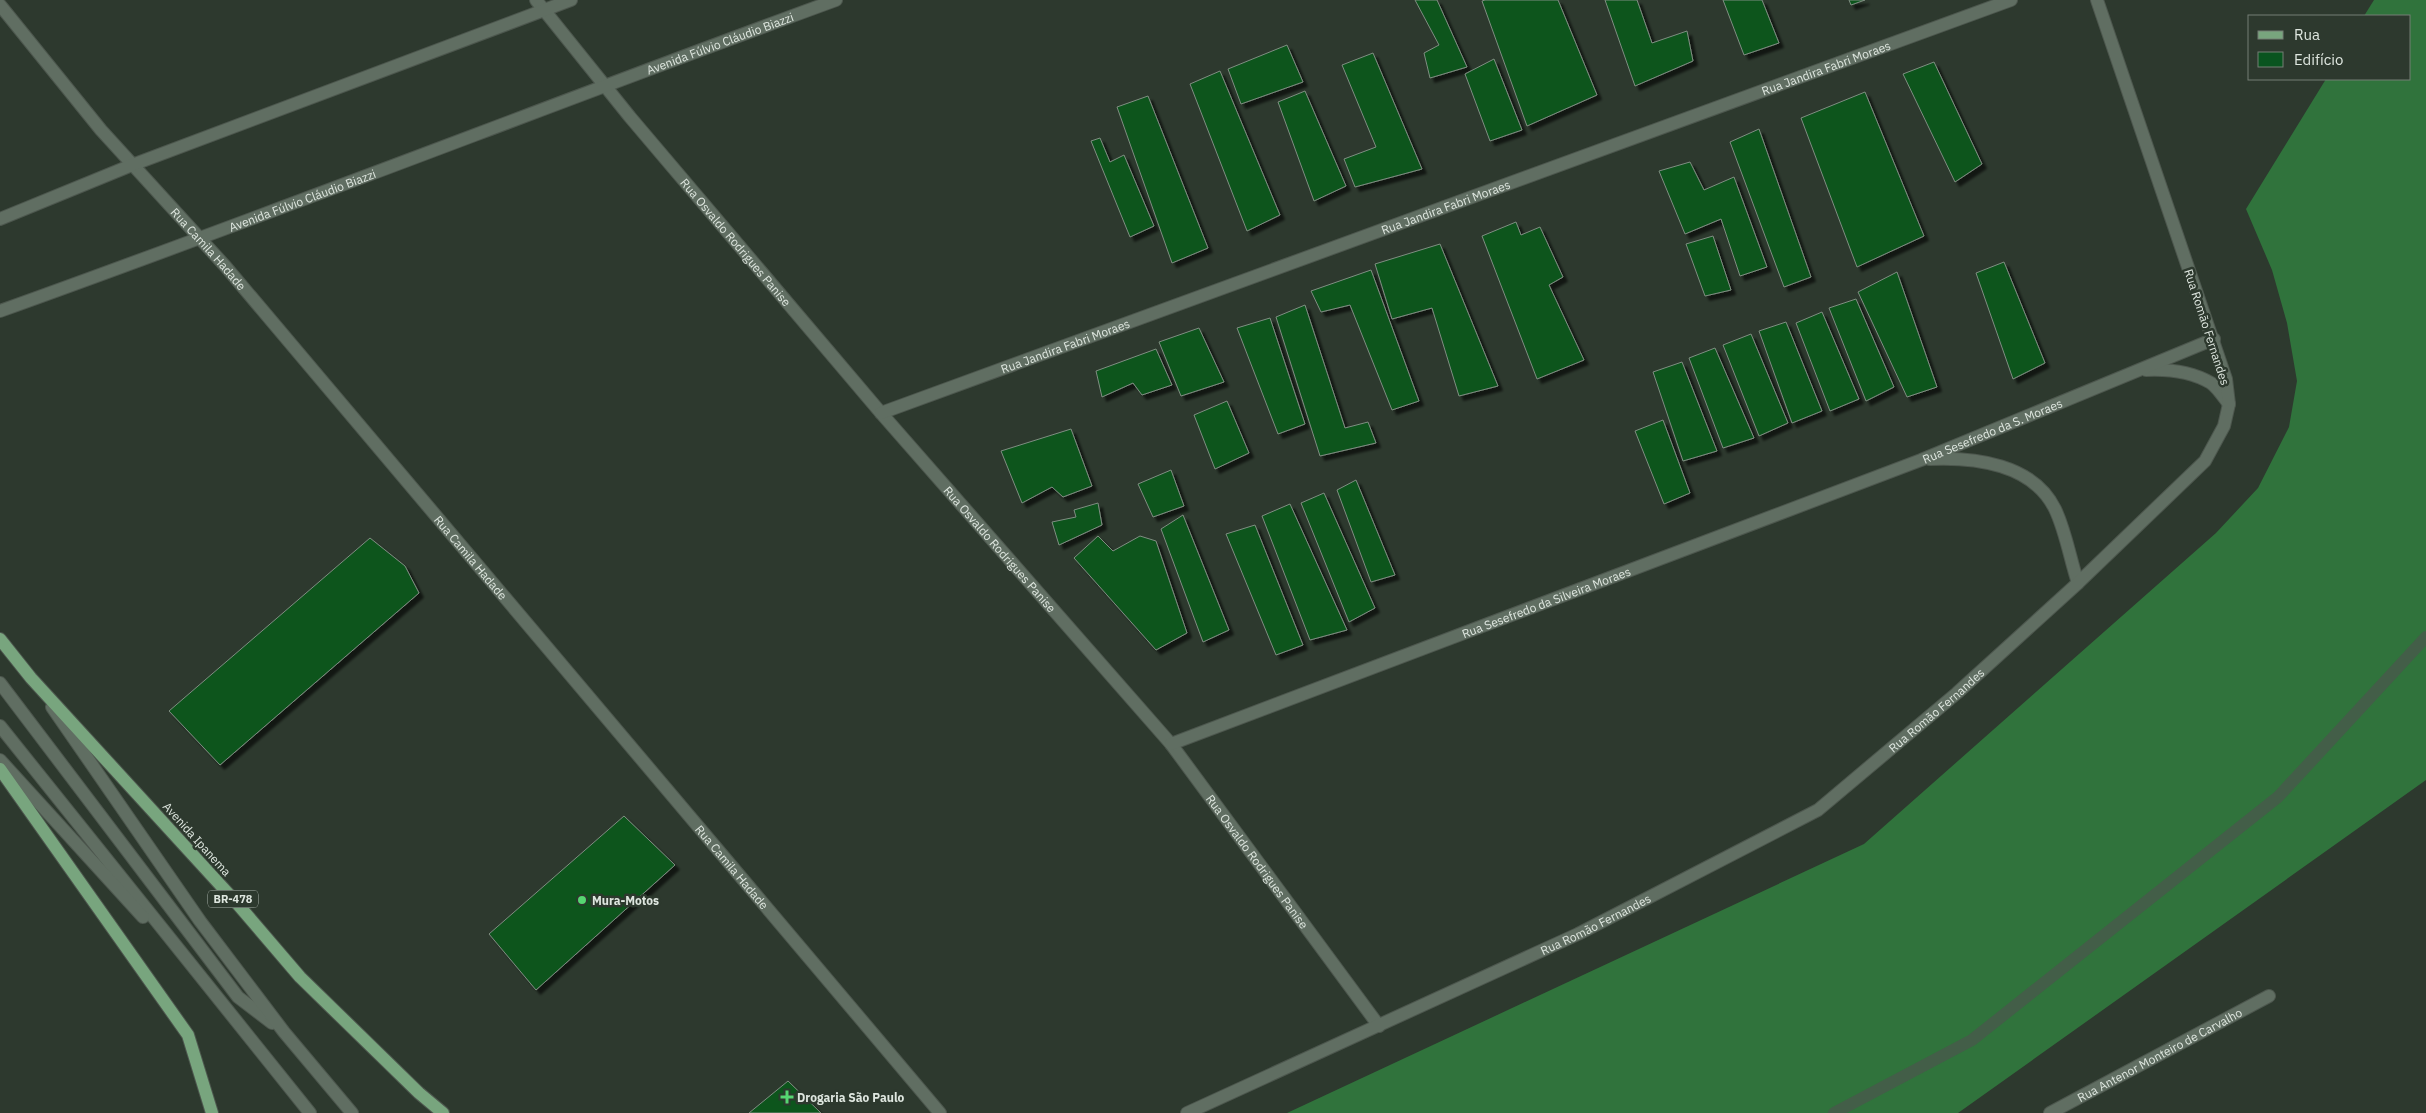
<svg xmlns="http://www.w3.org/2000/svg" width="2426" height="1113" viewBox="0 0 2426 1113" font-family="'IBM Plex Sans',sans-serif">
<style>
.forest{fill:#30733c}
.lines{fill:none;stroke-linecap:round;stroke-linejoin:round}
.stream{stroke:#435e48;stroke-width:12}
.building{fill:#09541f;stroke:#808e81;filter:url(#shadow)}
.minor-casing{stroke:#4d574e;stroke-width:14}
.major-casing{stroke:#4d574e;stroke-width:14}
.minor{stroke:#606e62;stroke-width:12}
.major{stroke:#78a57e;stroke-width:12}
.poi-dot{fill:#56d671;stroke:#2d392e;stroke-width:2}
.labels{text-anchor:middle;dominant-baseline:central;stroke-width:5;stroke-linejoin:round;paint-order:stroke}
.shield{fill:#2d392e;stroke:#a9b2aa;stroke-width:1}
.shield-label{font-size:11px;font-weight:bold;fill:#dee6df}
.street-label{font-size:12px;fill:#dee6df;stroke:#2d392e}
.poi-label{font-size:12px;font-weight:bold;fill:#dee6df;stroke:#2d392e;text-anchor:start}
</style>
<defs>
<filter id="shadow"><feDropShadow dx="4.5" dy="4.5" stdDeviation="1" flood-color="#0009"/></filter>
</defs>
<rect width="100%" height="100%" fill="#2d392e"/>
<!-- forest -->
<path class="forest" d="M2374,0H2426V780L1958,1113H1287L1864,844L2216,533L2258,488L2289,427L2297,381L2287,323L2272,270L2246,209L2326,79H2410V16H2364Z"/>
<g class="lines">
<!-- stream -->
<path class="stream" d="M1834,1113L1972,1040L2278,797L2426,637"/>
</g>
<!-- building -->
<path class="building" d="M1415,0H1437L1467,67L1430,78L1424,53L1439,45Z
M1485,0H1558L1597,95L1527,126L1482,1Z
M1605,0H1637L1652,43L1687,31L1693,61L1635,86Z
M1723,0H1762L1779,43L1744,55Z
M1849,0H1865L1851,5Z
M1287,45L1303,82L1241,104L1228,69Z
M1373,53L1422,169L1355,187L1344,159L1376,147L1342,65Z
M1494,59L1522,130L1490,141L1465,74Z
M1934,62L1982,164L1955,182L1903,74Z
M1220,71L1280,215L1247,231L1190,84Z
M1305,91L1346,186L1314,201L1278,102Z
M1865,92L1924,236L1857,267L1801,118Z
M1148,96L1208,248L1172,263L1117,107Z
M1759,129L1811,277L1784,287L1730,142Z
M1100,138L1110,162L1124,155L1154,226L1130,237L1091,141Z
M1690,162L1704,190L1734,177L1767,267L1740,276L1721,219L1685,234L1659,171Z
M1516,222L1521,235L1540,227L1563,277L1549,285L1584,360L1537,379L1482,236Z
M1713,236L1731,290L1705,296L1686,244Z
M1440,244L1498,386L1459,396L1432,308L1392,319L1375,264Z
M2004,262L2045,363L2013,379L1976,273Z
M1371,270L1419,401L1392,410L1350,305L1321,312L1311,291Z
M1897,272L1937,387L1907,397L1858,292Z
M1856,299L1894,387L1866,401L1829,308Z
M1305,305L1345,428L1368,422L1376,443L1320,456L1276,317Z
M1822,312L1859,399L1830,411L1796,323Z
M1270,318L1305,424L1278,434L1237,328Z
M1786,322L1822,411L1792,423L1759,331Z
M1199,328L1224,382L1181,396L1159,342Z
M1751,334L1788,423L1759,436L1723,345Z
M1715,348L1754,438L1723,448L1689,358Z
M1156,349L1172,385L1142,395L1133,383L1102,397L1096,371Z
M1682,362L1717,451L1683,461L1653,372Z
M1227,401L1249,453L1215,469L1194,415Z
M1663,420L1690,493L1664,504L1635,431Z
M1071,429L1092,486L1063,497L1052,487L1022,503L1001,451Z
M1171,470L1184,506L1153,517L1138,484Z
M1356,480L1395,575L1371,582L1337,490Z
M1324,493L1375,608L1349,622L1301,503Z
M1098,503L1102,525L1059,545L1052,522L1076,517L1074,510Z
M1290,504L1347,630L1310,640L1262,516Z
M1183,515L1229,630L1203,642L1161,529Z
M1255,525L1303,645L1276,655L1226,534Z
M1098,536L1113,551L1140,536L1156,541L1187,633L1156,650L1074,558Z
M370,538L405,566L419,593L220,765L169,711Z
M624,816L675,865L536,990L489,934Z
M788,1081L821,1113H749Z"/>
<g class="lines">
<!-- minor casing -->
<g class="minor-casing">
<g id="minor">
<path id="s1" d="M536,0L630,117L881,413L1171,744L1379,1026"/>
<path id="s2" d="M0,5L101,130L226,267L940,1113"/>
<path d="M0,219L132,165L571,0"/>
<path id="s3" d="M0,311C280,211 557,102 836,0"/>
<path d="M2146,370C2167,369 2192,372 2211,383C2218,388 2224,398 2229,404"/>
<path id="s4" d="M881,413L2011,0"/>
<path d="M1930,459C1975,457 2033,464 2055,509C2066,532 2070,559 2078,583"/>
<path d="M0,683L238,997L272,1023"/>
<path d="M52,707L200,921L284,1032L352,1113"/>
<path d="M0,726L310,1113"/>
<path id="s5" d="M1171,744L1921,460L2214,339"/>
<path d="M0,760L143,917"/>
<path id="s6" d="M1187,1113L1578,934L1818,810L1957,693L2078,583L2205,461L2224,426L2229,404L2226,379L2097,0"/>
<path id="s7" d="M2050,1113L2269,996"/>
</g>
</g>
<!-- major casing -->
<g class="major-casing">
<path id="major" d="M0,639L31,678L235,901L300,977L419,1093L443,1113
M0,769L188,1035L212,1113"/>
</g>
<!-- minor -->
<use href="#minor" class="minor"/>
<!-- major -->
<use href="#major" class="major"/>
</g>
<!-- markers -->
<g class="poi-dot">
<circle cx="582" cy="900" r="5"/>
<path d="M784.5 1089.5h5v5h5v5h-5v5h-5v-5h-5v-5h5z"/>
</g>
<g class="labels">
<!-- shield labels -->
<rect class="shield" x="208" y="890.5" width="50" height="17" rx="4"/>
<g class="shield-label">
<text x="233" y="899">BR-478</text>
</g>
<!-- street labels -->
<g class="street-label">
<text stroke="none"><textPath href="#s3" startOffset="768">Avenida Fúlvio Cláudio Biazzi</textPath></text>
<text stroke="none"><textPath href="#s4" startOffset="1006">Rua Jandira Fabri Moraes</textPath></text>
<text stroke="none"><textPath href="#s3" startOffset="322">Avenida Fúlvio Cláudio Biazzi</textPath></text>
<text stroke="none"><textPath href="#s4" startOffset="601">Rua Jandira Fabri Moraes</textPath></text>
<text stroke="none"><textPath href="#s1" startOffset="314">Rua Osvaldo Rodrigues Panise</textPath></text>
<text stroke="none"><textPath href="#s2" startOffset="321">Rua Camila Hadade</textPath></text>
<text transform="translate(2207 327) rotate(72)">Rua Romão Fernandes</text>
<text stroke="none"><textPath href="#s4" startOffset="196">Rua Jandira Fabri Moraes</textPath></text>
<text stroke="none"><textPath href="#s5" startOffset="879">Rua Sesefredo da S. Moraes</textPath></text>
<text stroke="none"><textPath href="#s1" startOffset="719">Rua Osvaldo Rodrigues Panise</textPath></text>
<text stroke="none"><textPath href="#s2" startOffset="726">Rua Camila Hadade</textPath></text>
<text stroke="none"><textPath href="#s5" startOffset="401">Rua Sesefredo da Silveira Moraes</textPath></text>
<text stroke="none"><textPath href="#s6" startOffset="855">Rua Romão Fernandes</textPath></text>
<text transform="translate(197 839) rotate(48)">Avenida Ipanema</text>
<text stroke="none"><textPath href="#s1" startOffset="1124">Rua Osvaldo Rodrigues Panise</textPath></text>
<text stroke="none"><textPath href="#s2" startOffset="1131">Rua Camila Hadade</textPath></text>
<text stroke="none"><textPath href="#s6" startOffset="450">Rua Romão Fernandes</textPath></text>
<text stroke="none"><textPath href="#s7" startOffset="124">Rua Antenor Monteiro de Carvalho</textPath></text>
</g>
<!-- poi labels -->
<g class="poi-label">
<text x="592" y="900">Mura-Motos</text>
<text x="797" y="1097">Drogaria São Paulo</text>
</g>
</g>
<!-- legend -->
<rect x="2248" y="15" width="162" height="65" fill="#2d392e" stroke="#747e75"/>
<rect x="2258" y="31" width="25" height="8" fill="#78a57e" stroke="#747e75"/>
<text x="2294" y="40" font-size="15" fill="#dee6df">Rua</text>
<rect x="2258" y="52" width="25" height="15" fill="#09541f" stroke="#747e75"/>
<text x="2294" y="65" font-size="15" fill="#dee6df">Edifício</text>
</svg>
